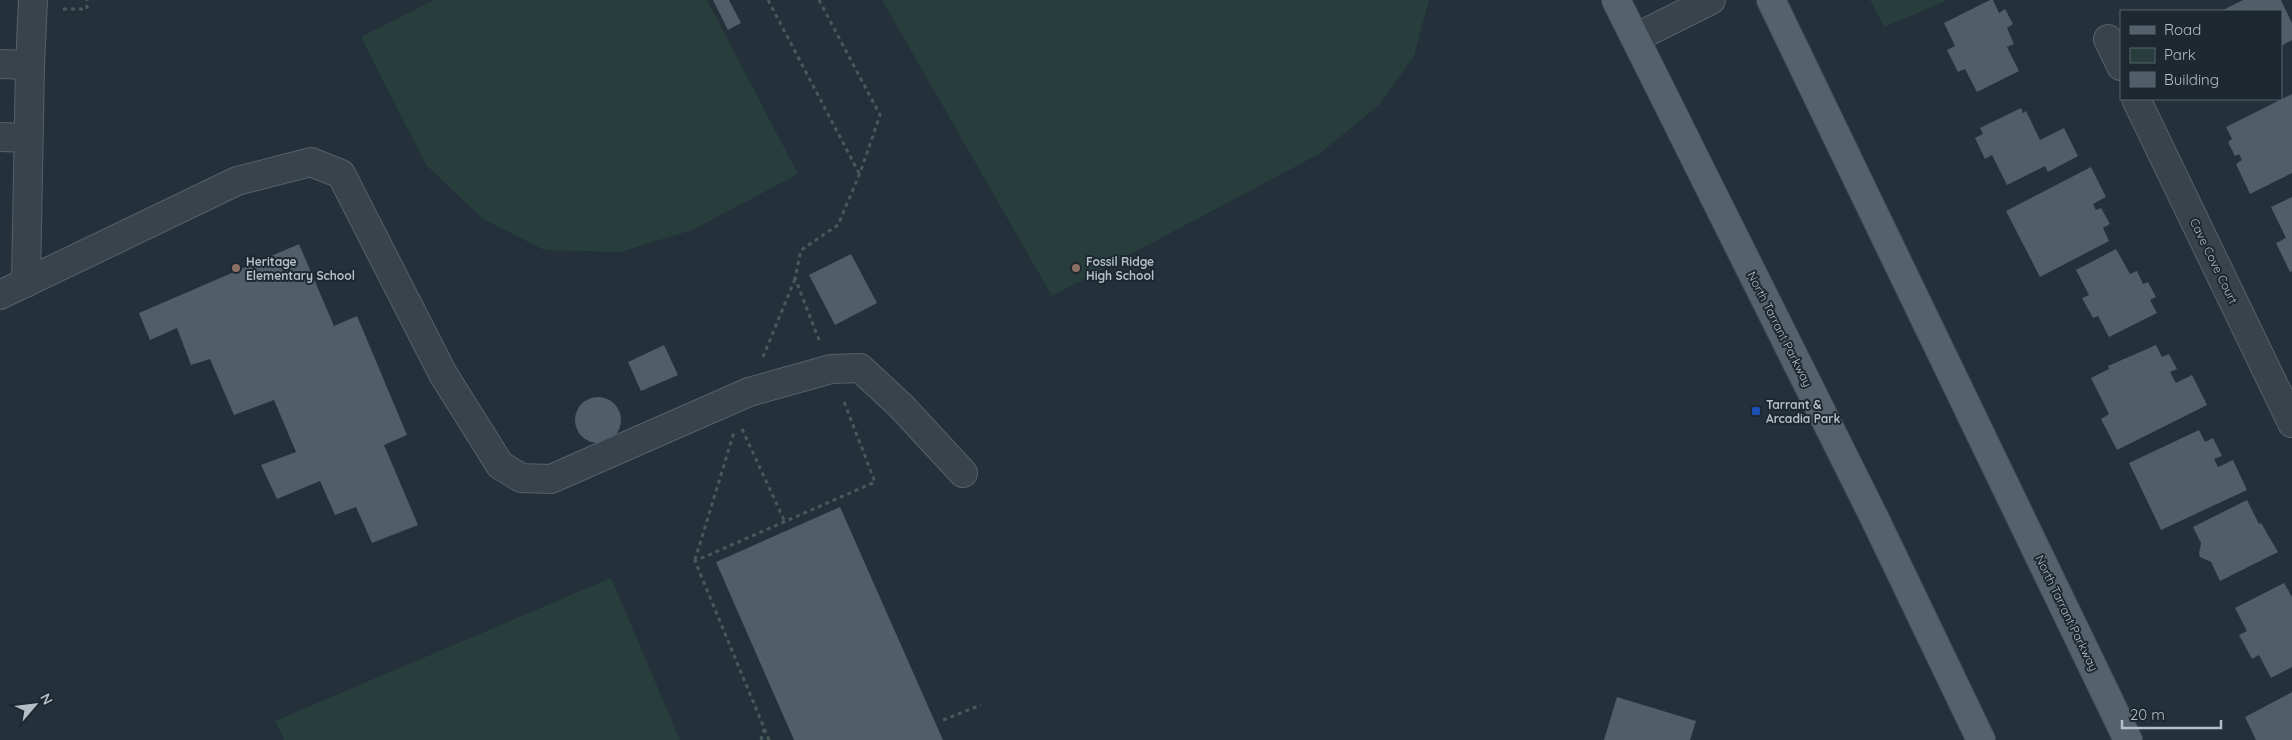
<svg xmlns="http://www.w3.org/2000/svg" width="2292" height="740" viewBox="0 0 2292 740" font-family="Quicksand,sans-serif">
<style>
.green{fill:#273e3c}
.building{fill:#4f5e69}
.lines{fill:none;stroke-linecap:round;stroke-linejoin:round}
.minor-casing{stroke:#566169;stroke-width:30}
.major-casing{stroke:#414c54;stroke-width:30}
.path{stroke:#465a59;stroke-width:3;stroke-dasharray:4 4;stroke-linecap:butt}
.minor{stroke:#38434b;stroke-width:28}
.major{stroke:#56626b;stroke-width:28}
.education-dot{fill:#8d6e63;stroke:#1d2830;stroke-width:2}
.transit-dot{fill:#1a4fb4;stroke:#1d2830;stroke-width:2}
.labels{text-anchor:middle;dominant-baseline:central;stroke-width:4;stroke-linejoin:round;paint-order:stroke}
.poi-label{font-size:12px;font-weight:bold;fill:#b3bec7;stroke:#1d2830;text-anchor:start}
.street-label{font-size:12px;fill:#b3bec7;stroke:#1d2830}
</style>
<rect width="100%" height="100%" fill="#24313b"/>
<!-- green -->
<path class="green" d="M434,0H707L798,174L692,230L620,252L544,250L483,219L426,165L361,37Z
M882,0H1429L1414,56L1379,105L1319,154L1052,296Z
M1870,0H1948L1884,27Z
M611,578L680,740H284L275,721Z"/>
<!-- building -->
<path class="building" d="M713,0H729L741,23L728,30Z
M1990,0H1993L1999,13L2005,9L2013,24L2007,28L2014,44L2007,47L2019,71L1977,92L1965,69L1958,72L1947,50L1955,46L1944,23Z
M2243,0H2281L2292,23V40L2281,46V11H2221Z
M2292,94V173L2250,194L2236,164L2242,160L2239,154L2235,156L2228,142L2232,139L2226,127Z
M2021,108L2023,113L2026,111L2040,140L2064,128L2078,156L2048,172L2045,166L2007,185L1992,155L1985,159L1975,138L1983,134L1980,128Z
M2091,167L2106,197L2093,204L2096,210L2101,208L2110,224L2103,228L2109,241L2040,277L2006,211Z
M2292,197V271L2290,272L2276,243L2286,238L2271,207Z
M299,244L334,326L357,316L407,435L384,445L418,525L372,543L356,507L335,515L320,481L277,499L261,465L296,452L274,400L234,415L210,359L191,365L177,328L150,340L139,313Z
M2116,249L2130,274L2137,271L2143,284L2148,282L2156,297L2150,300L2157,313L2109,337L2098,316L2093,318L2082,298L2089,295L2076,270Z
M851,254L877,303L835,325L809,275Z
M664,345L678,375L641,391L628,362Z
M2156,345L2162,357L2169,354L2177,369L2170,372L2176,383L2192,375L2207,405L2117,450L2101,419L2109,414L2091,378L2109,369L2108,366Z
M575 420a23 23 0 1 1 46 0a23 23 0 1 1-46 0Z
M2199,430L2205,442L2213,438L2222,456L2214,459L2218,467L2233,460L2247,490L2161,530L2129,463Z
M2247,500L2259,524L2261,523L2278,552L2220,581L2211,562L2200,557L2199,554L2201,543L2193,527Z
M840,507L943,740H794L716,562Z
M2284,583L2292,597V667L2271,678L2259,655L2252,659L2239,635L2247,631L2235,608Z
M2292,692V740H2256L2245,717Z
M1617,697L1696,721L1690,740H1604Z"/>
<g class="lines">
<!-- minor casing -->
<g class="minor-casing">
<path id="minor" d="M1635,38L1711,0
M2108,39L2121,66
M0,64L30,65
M2136,99L2292,423
M0,137L28,138
M26,283L30,65L33,0
M0,295L237,181L311,162L341,174L443,374L500,465L521,478L551,479L749,392L831,369L860,368L901,406L963,473"/>
</g>
<!-- major casing -->
<g class="major-casing">
<path id="major" d="M1616,0L1873,515L1981,740
M1771,0L2128,740"/>
</g>
<!-- path -->
<path class="path" d="M768,0L859,173
M819,0L880,115L860,173L838,225L801,250L795,278L819,340
M63,9H87V0
M763,357L795,279
M742,429L785,522
M695,560L734,432
M943,720L981,705
M761,740L764,729
M769,740L695,561L875,482L843,399"/>
<!-- minor -->
<use href="#minor" class="minor"/>
<!-- major -->
<use href="#major" class="major"/>
</g>
<!-- markers -->
<g class="education-dot">
<circle cx="236" cy="268" r="5"/>
<circle cx="1076" cy="268" r="5"/>
</g>
<rect class="transit-dot" x="1751" y="406" width="10" height="10" rx="2.5"/>
<g class="labels">
<!-- poi labels -->
<g class="poi-label">
<text x="246" y="261">Heritage<tspan x="246" dy="14">Elementary School</tspan></text>
<text x="1086" y="261">Fossil Ridge<tspan x="1086" dy="14">High School</tspan></text>
<text x="1766" y="404">Tarrant &amp;<tspan x="1766" dy="14">Arcadia Park</tspan></text>
</g>
<!-- street labels -->
<g class="street-label">
<text transform="translate(2214 261) rotate(64)">Cave Cove Court</text>
<text transform="translate(1780 329) rotate(63)">North Tarrant Parkway</text>
<text transform="translate(2067 613) rotate(64)">North Tarrant Parkway</text>
</g>
</g>
<!-- legend -->
<rect x="2120" y="10" width="162" height="90" fill="#1d2830" stroke="#59646c"/>
<rect x="2130" y="26" width="25" height="8" fill="#56626b" stroke="#59646c"/>
<text x="2164" y="35" font-size="15" fill="#b3bec7">Road</text>
<rect x="2130" y="48" width="25" height="15" fill="#273e3c" stroke="#59646c"/>
<text x="2164" y="60" font-size="15" fill="#b3bec7">Park</text>
<rect x="2130" y="72" width="25" height="15" fill="#4f5e69" stroke="#59646c"/>
<text x="2164" y="85" font-size="15" fill="#b3bec7">Building</text>
<!-- north arrow -->
<g transform="translate(35 705) rotate(62)" stroke="#1d2830" stroke-width="4" paint-order="stroke">
<path d="M0-4L9 19L0 12L-9 19Z" fill="#b3bec7"/>
<text y="-8" font-size="14" font-weight="bold" text-anchor="middle" fill="#b3bec7">N</text>
</g>
<!-- scale -->
<path d="M2122 720v8h99v-8" fill="none" stroke="#b3bec7" stroke-width="2.5"/>
<text x="2130" y="720" font-size="15" fill="#b3bec7" stroke="#1d2830" stroke-width="4" paint-order="stroke">20 m</text>
</svg>
